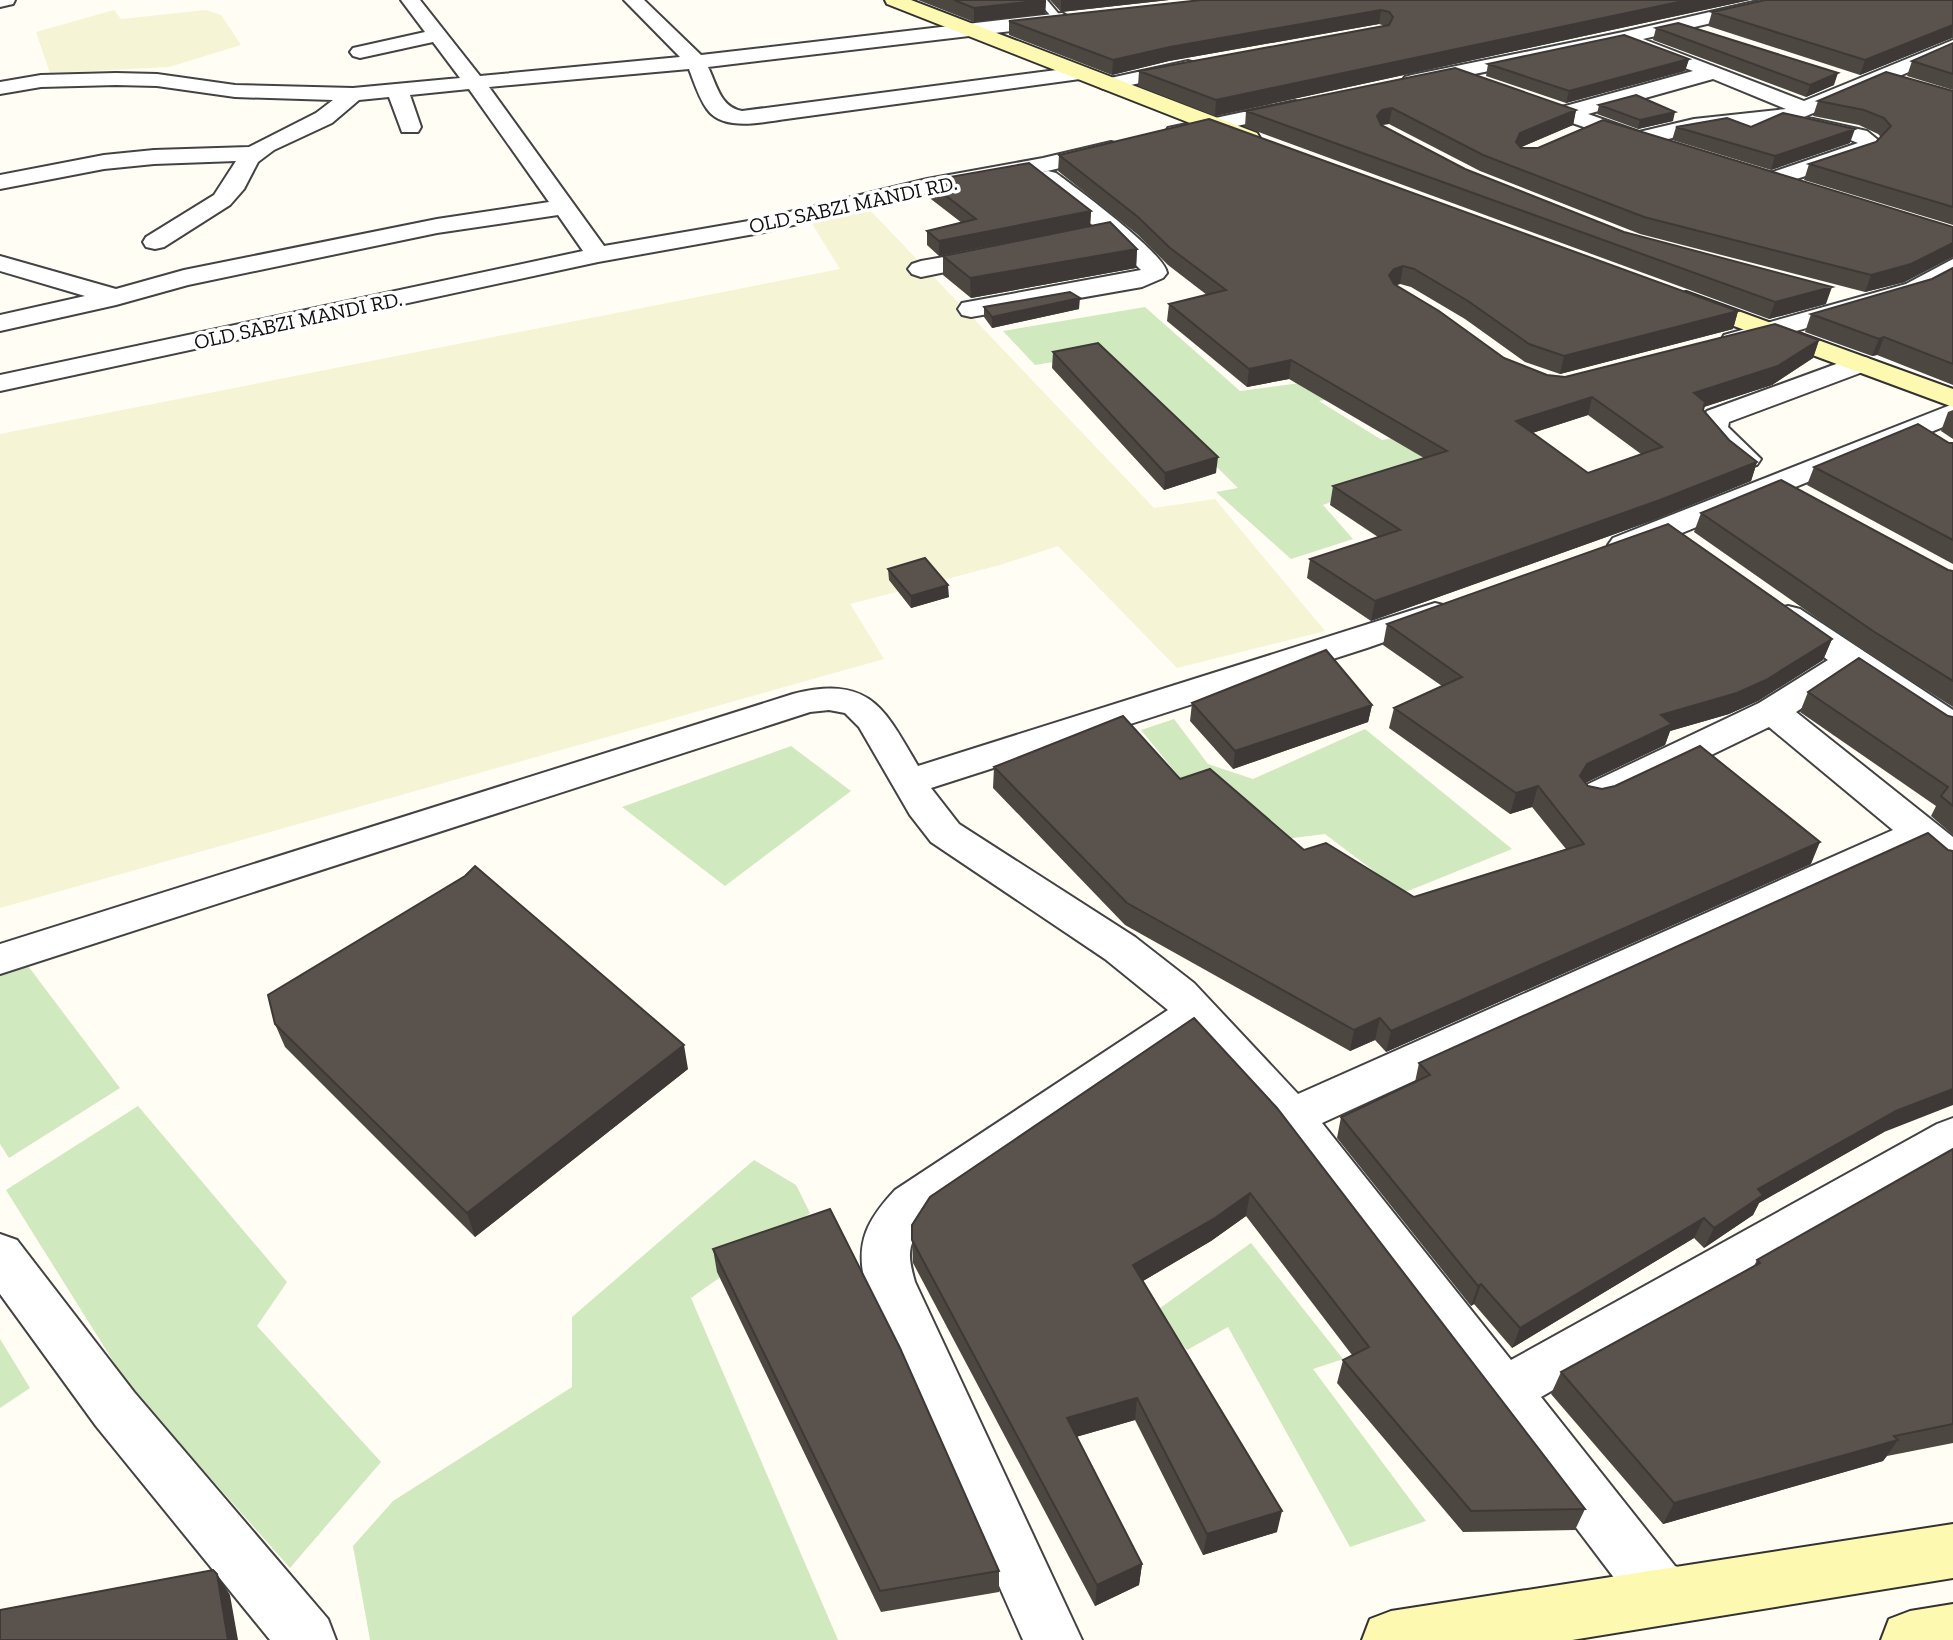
<svg xmlns="http://www.w3.org/2000/svg" width="1953" height="1640" viewBox="0 0 1953 1640" font-family="'Zilla Slab',serif">
<style>
.farmland{fill:#f5f4d4}
.green{fill:#d1e9be}
.lines{fill:none;stroke-linecap:round;stroke-linejoin:round}
.lane-casing{stroke:#434343;stroke-width:4}
.street-casing{stroke:#434343;stroke-width:4}
.secondary-casing{stroke:#323232;stroke-width:4}
.lane{fill:#fff;fill-rule:evenodd}
.street{fill:#fff;fill-rule:evenodd}
.secondary{fill:#fdf9b1;fill-rule:evenodd}
.wall{fill:#4d4742;fill-rule:evenodd}
.shaded-wall{fill:#3e3936}
.building{fill:#59524d;stroke:#3e3936;stroke-width:2;fill-rule:evenodd}
.labels{text-anchor:middle;dominant-baseline:central;stroke-width:7;stroke-linejoin:round;paint-order:stroke}
.far-street-label{font-size:21px;fill:#101010;stroke:#fff}
</style>
<rect width="100%" height="100%" fill="#fffdf4"/>
<!-- farmland -->
<path class="farmland" d="M114,10L121,19L206,10L221,15L241,45L169,67L50,73L36,32Z
M867,207L1154,508L1215,499L1325,631L1177,668L1058,546L1000,565L850,604L884,659L0,908V434L840,269L811,222Z"/>
<!-- green -->
<path class="green" d="M1145,307L1240,391L1360,375L1376,392L1319,401L1382,440L1431,432L1461,453L1323,505L1353,539L1291,559L1216,492L1238,488L1103,354L1035,365L1003,331Z
M1174,719L1208,764L1253,779L1365,729L1512,849L1403,893L1325,834L1285,839L1189,789L1141,730Z
M791,746L851,791L725,886L622,807Z
M22,958L120,1088L9,1158L0,1144V967Z
M138,1106L287,1282L257,1326L381,1462L290,1568L128,1385L6,1190Z
M754,1160L796,1185L810,1213L691,1298L838,1640H370L353,1546L393,1501L572,1387V1317Z
M1251,1243L1343,1359L1313,1369L1426,1521L1350,1547L1228,1327L1187,1350L1156,1311Z
M0,1339L30,1388L0,1408Z"/>
<g class="lines">
<!-- lane casing -->
<g class="lane-casing">
<path id="lane" d="M1037,0H1047L1062,18V22H1056Z"/>
</g>
<!-- street casing -->
<g class="street-casing">
<path id="street" d="M0,0H15L13,4L0,7Z
M401,0H420L480,76L680,57L624,0H644L701,55L1062,13L1072,19L1062,25L708,67C717,85 720,107 742,111L1080,67L1087,69L1090,73L1087,77L1080,79L786,119C763,122 723,132 707,109C699,98 694,82 689,69L489,87L604,246L760,219L927,179L1043,158L1111,142L1119,144L1122,149L1119,154L1043,172L927,193L760,233L598,262L0,391V375L583,251L558,215L437,233L188,285L116,305L0,331V315L85,296L0,271V256L116,289L184,270L437,219L549,202L469,89L410,95L421,127L418,132H402L389,97L359,100L332,123L274,150L258,162L244,189L230,205L164,247L155,249L146,247L143,242L146,237L214,195L236,161L154,164L104,169L0,189V175L104,155L154,150L249,147L316,113L333,100L235,97L157,86L116,85L41,87L0,94V82L41,75L116,73L157,74L235,85L353,88L460,78L433,42L360,58L353,56L350,52L353,48L425,32Z
M1762,0H1795L1793,4L1643,39L1804,101L1953,40V53L1804,117L1867,131L1883,144L1870,155L1772,187L1764,185L1761,180L1764,175L1858,143L1843,137L1794,128L1793,121L1694,133L1655,142L1652,146L1644,148L1558,118L1555,113L1558,108L1693,71L1631,48L1629,42L1412,87L1405,85L1402,81L1405,77L1412,75L1623,32ZM1713,79L1786,109L1694,119L1639,132L1588,114Z
M1188,61L1195,63L1198,67L1195,71L1108,90L1101,88L1098,84L1101,80Z
M1295,101L1302,103L1306,107L1302,111L1176,140L1168,138L1165,133L1168,128Z
M1048,171L1056,173C1076,188 1165,253 1167,273L1163,278L1142,287L971,317L962,315L958,309L962,303L1141,270L1106,236L1040,183L1037,178L1040,173Z
M995,248L1004,250L1007,255L1004,260L921,277L912,274L908,269L912,264L921,261Z
M1953,259V278L1924,294L1734,349L1724,347L1721,341L1724,335L1906,284Z
M1858,356L1868,358L1872,364L1868,370L1729,422L1728,427L1761,459L1757,465C1730,472 1712,447 1699,427L1707,411Z
M1953,404V423L1635,552L1624,555L1613,552L1608,545L1613,538Z
M1435,603L1447,606L1452,613L1447,620L1367,648L931,788L959,824L1135,937L1194,983L1298,1094L1893,830L1769,727L1608,805L1595,808L1582,805L1576,796L1582,787L1759,703L1828,660L1776,623L1771,616L1776,609L1788,606L1800,609L1953,710V737L1940,734L1851,675L1796,712L1953,837V872L1939,868L1918,850L1322,1123L1511,1360L1937,1124L1953,1118V1160L1541,1397L1675,1566L1685,1570L1694,1590L1683,1616L1663,1625L1643,1616L1275,1130L1191,1037L929,1218C908,1242 906,1251 915,1282L1082,1640H1023L865,1282C855,1242 868,1219 895,1190L1168,1010L1105,959L931,842L910,815L859,727L845,713L829,710L810,712L0,974V944L793,694C870,675 884,708 918,766Z
M0,1234L17,1240L134,1392L328,1619L336,1640H270L96,1426L0,1294Z"/>
</g>
<!-- secondary casing -->
<g class="secondary-casing">
<path id="secondary" d="M885,0H911L1257,133L1260,138L1257,143H1241L887,4Z
M1686,292L1953,389V407L1677,305L1673,300L1677,295Z
M1953,1524V1578L1572,1640H1362L1370,1619L1391,1611Z
M1953,1604V1640H1881L1889,1619L1910,1611Z"/>
</g>
<!-- lane -->
<use href="#lane" class="lane"/>
<!-- street -->
<use href="#street" class="street"/>
<!-- secondary -->
<use href="#secondary" class="secondary"/>
</g>
<!-- wall -->
<path class="wall" d="M918,0H1046L1045,14L974,22Z
M1050,0H1169L1061,12Z
M1750,0L1215,116L1138,86L1139,71L1385,26L1379,24L1169,61L1112,75L1009,35V21Z
M1953,0V38H1952L1860,75L1708,26L1712,12Z
M1656,28L1834,85L1806,97L1653,40Z
M1953,43V90L1907,76L1912,61Z
M1689,59L1685,71L1566,103L1486,76L1488,64Z
M1455,68L1576,110L1573,125L1521,147V148L1905,282L1865,292L1640,234L1480,171L1389,124L1382,125L1465,169L1624,232L1826,304L1769,319L1245,127L1246,111Z
M1953,91V225L1804,180L1809,164L1876,142L1881,137L1878,134L1859,125L1813,116L1818,101Z
M1599,105L1673,121L1638,129L1597,114Z
M1676,127H1751L1850,143L1771,170L1672,140Z
M1059,155L1738,311L1733,329L1560,374L1525,362L1465,319L1411,287L1400,284L1396,285L1504,358L1547,375L1565,377L1819,340L1813,358L1772,385L1704,407L1703,410L1729,440L1757,462L1751,481L1654,520L1371,621L1307,578L1310,559L1378,537L1330,505L1333,486L1424,458L1289,379L1247,387L1167,321L1169,304L1207,295L1168,265L1137,234L1058,171ZM1588,415L1641,454L1588,473L1532,433Z
M927,181L1091,211L1090,226L939,256L927,245V231L962,223L927,196Z
M1137,249L1136,268L971,298L943,275V256Z
M1953,268V385L1877,355L1872,356L1805,332L1811,314L1932,279Z
M984,307L1079,309L992,328L984,317Z
M1053,352L1216,473L1164,490L1052,368Z
M1953,410V439L1941,431L1948,412Z
M1949,443H1953V564L1807,485L1814,467Z
M1701,513L1953,571V707L1864,651L1694,532Z
M888,569L949,597L911,608L889,580Z
M1387,624L1832,639L1823,660L1758,701L1729,714L1670,731L1665,745L1585,783L1588,786L1811,864L1386,1052L1375,1040L1350,1051L1125,925L993,788L994,767L1180,779L1304,850L1414,897L1566,849L1532,807L1510,814L1389,728L1394,708L1442,686L1383,645Z
M1808,692L1953,717V835L1931,816L1936,806L1800,712Z
M1192,703L1372,705L1368,722L1233,769L1190,721Z
M1948,850L1884,1132L1759,1203L1753,1215L1704,1248L1694,1238L1512,1348L1474,1304L1471,1306L1337,1138L1341,1117L1415,1082L1419,1063Z
M1194,1018L1585,1509L1575,1530L1463,1532L1337,1383L1343,1360L1352,1355L1246,1216L1211,1241L1143,1281L1277,1532L1203,1555L1135,1420L1076,1437L1142,1564L1139,1585L1095,1606L913,1263L912,1240Z
M275,1024L688,1069L475,1237L285,1047Z
M1953,1149V1443L1887,1456L1883,1461L1663,1524L1551,1394L1561,1372L1754,1266L1757,1260Z
M713,1249L999,1571V1592L881,1612L717,1272Z"/>
<!-- shaded-wall -->
<path class="shaded-wall" d="M1046,0L1045,14L974,22V8Z
M1061,0H1169L1061,12Z
M1688,0H1750L1215,116L1216,100Z
M1381,10L1379,24L1169,61L1112,75L1113,60L1170,47Z
M1953,25L1952,38L1860,75L1865,60Z
M1689,59L1685,71L1566,103L1569,91Z
M1838,73L1834,85L1806,97L1810,85Z
M1392,108L1389,124L1379,125L1377,116L1382,110Z
M1576,110L1573,125L1517,149L1516,142L1520,133Z
M1675,112L1673,121L1638,129L1640,120Z
M1855,129L1850,143L1771,170L1775,156Z
M1091,211L1090,226L939,256V241Z
M1953,243V257L1905,282L1865,292L1871,275Z
M1137,249L1136,268L971,298L970,278Z
M1403,266L1400,284L1391,287L1389,275L1394,269Z
M1832,287L1826,304L1769,319L1775,302Z
M1080,298L1079,309L992,328V317Z
M1738,311L1733,329L1560,374L1564,356Z
M1884,337L1877,355L1872,356L1879,339Z
M1819,340L1813,358L1772,385L1688,412L1694,393Z
M1291,360L1289,379L1247,387L1249,369Z
M1592,397L1588,415L1511,440L1516,421Z
M1218,457L1216,473L1164,490L1165,473Z
M1757,462L1751,481L1654,520L1371,621L1375,601Z
M948,585L949,597L911,608V596Z
M1832,639L1823,660L1758,701L1729,714L1670,731L1665,745L1581,785L1580,776L1587,764L1661,715Z
M1372,705L1368,722L1233,769L1235,751Z
M1538,786L1532,807L1510,814L1516,793Z
M1820,842L1811,864L1386,1052L1391,1031Z
M1380,1018L1375,1040L1350,1051L1354,1030Z
M684,1045L688,1069L475,1237L467,1213Z
M1953,1089V1105L1884,1132L1759,1203L1753,1215L1704,1248L1714,1228L1758,1189L1896,1111Z
M1250,1193L1246,1216L1211,1241L1131,1288L1133,1265Z
M1704,1218L1694,1238L1512,1348L1520,1328Z
M1481,1284L1474,1304L1471,1306L1478,1286Z
M1137,1398L1135,1420L1065,1440L1067,1418Z
M1898,1440L1883,1461L1663,1524L1674,1503Z
M1282,1511L1277,1532L1203,1555L1207,1534Z
M1142,1564L1139,1585L1095,1606L1097,1585Z
M217,1574L230,1595L238,1640H228Z"/>
<!-- building -->
<path class="building" d="M954,0H1044L974,8Z
M1201,0H1688L1216,100L1139,71L1389,25L1393,17L1389,12L1381,10L1170,47L1113,60L1009,21Z
M1765,0H1953V25L1865,60L1712,12Z
M1678,23L1838,73L1810,85L1656,28Z
M1624,35L1689,59L1569,91L1488,64Z
M1953,43V74L1912,61Z
M1455,68L1576,110L1520,133L1516,142L1521,148H1538L1603,120L1953,227V243L1911,264L1871,275L1644,217L1483,155L1392,108L1382,110L1377,116L1381,125L1465,169L1624,232L1832,287L1775,302L1246,111Z
M1886,72L1953,91V207L1809,164L1876,142L1891,126L1884,118L1864,110L1818,101Z
M1636,95L1675,112L1640,120L1599,105Z
M1783,113L1855,129L1775,156L1676,127L1727,118L1751,127Z
M1209,119L1738,311L1564,356L1529,344L1468,301L1414,269L1403,266L1394,269L1389,275L1394,284L1439,311L1504,358L1547,375L1565,377L1775,324L1819,340L1778,366L1694,393L1705,402L1703,410L1729,440L1757,462L1660,500L1375,601L1310,559L1400,530L1333,486L1447,451L1291,360L1249,369L1169,304L1226,290L1170,248L1138,217L1059,155ZM1592,397L1662,447L1588,473L1516,421Z
M1029,163L1091,211L939,241L927,231L976,219L927,181Z
M1110,222L1137,249L970,278L943,256Z
M1953,268V364L1884,337L1879,339L1811,314L1932,279Z
M1070,292L1080,298L992,317L984,307Z
M1098,343L1218,457L1165,473L1053,352Z
M1918,424L1949,443H1953V540L1814,467Z
M1781,480L1948,570L1953,571V681L1873,631L1701,513Z
M1668,524L1832,639L1766,680L1737,693L1661,715L1672,724L1587,764L1580,776L1588,786L1602,789L1615,786L1700,746L1820,842L1391,1031L1380,1018L1354,1030L1127,903L994,767L1123,716L1180,779L1210,769L1304,850L1326,843L1414,897L1584,844L1538,786L1516,793L1394,708L1462,677L1387,624Z
M925,558L948,585L911,596L888,569Z
M1326,650L1372,705L1235,751L1192,703Z
M1859,658L1948,716L1953,717V806L1941,796L1948,787L1808,692Z
M1928,833L1948,850L1953,851V1089L1896,1111L1758,1189L1763,1195L1714,1228L1704,1218L1520,1328L1481,1284L1478,1286L1341,1117L1430,1075L1419,1063Z
M475,866L684,1045L467,1213L275,1024L268,995L465,876Z
M1194,1018L1277,1108L1585,1509L1471,1511L1343,1360L1369,1347L1250,1193L1215,1218L1133,1265L1282,1511L1207,1534L1137,1398L1067,1418L1142,1564L1097,1585L912,1240V1225L930,1197Z
M1953,1149V1424L1894,1436L1898,1440L1674,1503L1561,1372L1760,1263L1757,1260Z
M830,1209L900,1348L999,1571L880,1591L713,1249Z
M213,1570L217,1574L228,1640H0V1610Z"/>
<g class="labels">
<!-- far-street labels -->
<g class="far-street-label">
<text transform="translate(853 204) rotate(-12)">OLD SABZI MANDI RD.</text>
<text transform="translate(298 320) rotate(-12)">OLD SABZI MANDI RD.</text>
</g>
</g>
</svg>
